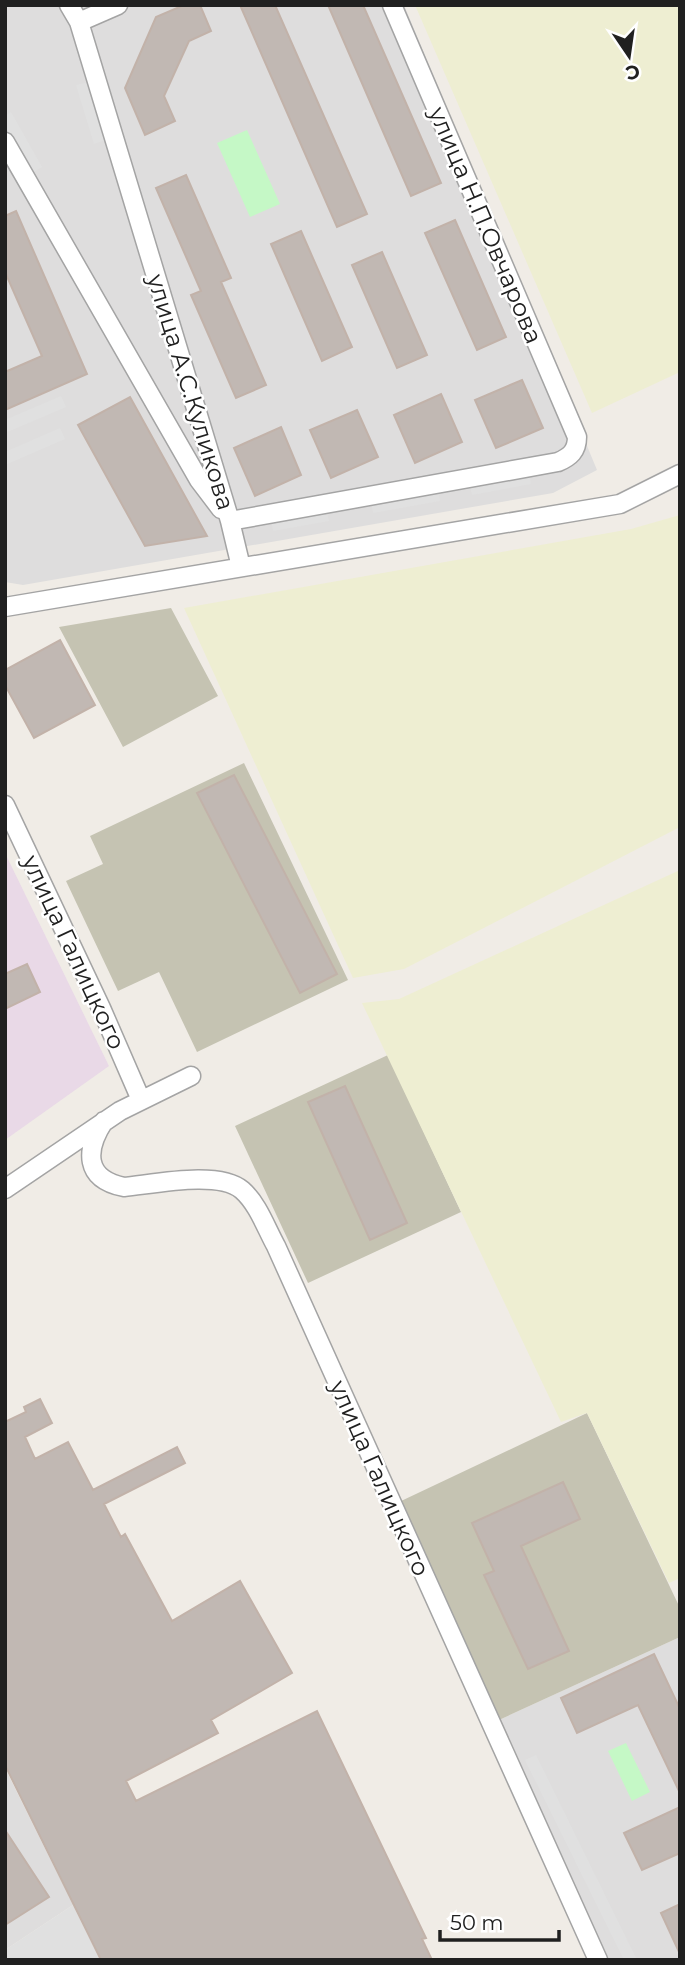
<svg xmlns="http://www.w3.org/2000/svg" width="685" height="1965" viewBox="0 0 685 1965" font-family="Montserrat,sans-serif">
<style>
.residential{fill:#dedddd}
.industrial{fill:#e9d9e7}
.construction{fill:#c5c3b2}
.farmland{fill:#eeeed2}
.park{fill:#c5f8c6}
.parking{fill:#e0e0e0}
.building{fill:#c1b8b3;stroke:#c2b2a9;stroke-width:2}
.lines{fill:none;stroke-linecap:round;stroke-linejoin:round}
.minor-casing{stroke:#a4a4a4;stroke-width:21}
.minor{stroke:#fff;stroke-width:18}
.labels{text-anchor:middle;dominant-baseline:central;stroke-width:5;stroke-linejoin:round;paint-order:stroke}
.street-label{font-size:24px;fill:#202020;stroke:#fff}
</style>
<rect width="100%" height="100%" fill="#f0ece6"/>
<!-- residential -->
<path class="residential" d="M5,5H404L597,470L553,493L23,585L5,582Z
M680,1637V1960H608L499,1720Z
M5,1768L73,1905L5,1950Z"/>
<!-- industrial -->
<path class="industrial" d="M5,853L109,1066L5,1140Z"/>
<!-- construction -->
<path class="construction" d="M171,608L218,696L123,747L59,627Z
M244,763L348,980L197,1052L159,972L118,991L66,881L103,864L90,836Z
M388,1055L461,1212L308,1283L235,1126Z
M587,1413L680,1608V1637L499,1720L399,1502Z"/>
<!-- farmland -->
<path class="farmland" d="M415,5H680V372L592,413Z
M680,515V827L404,969L353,978L184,608L631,529Z
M680,870V1578L669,1583L587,1413L561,1422L362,1003L399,999Z"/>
<!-- park -->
<path class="park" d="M247,130L280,204L250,217L217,143Z
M626,1743L650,1792L632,1801L608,1751Z"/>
<!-- parking -->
<path class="parking" d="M88,82L105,140L94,144L76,85Z
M11,112L42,167L32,173L5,126V116Z
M61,396L66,407L5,433V420Z
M60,428L65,439L5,465V452Z
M529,473L531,484L472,495L469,483Z
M438,489L440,501L373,513L371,501Z
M326,509L329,521L273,531L271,519Z
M536,1755L637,1960H624L525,1760Z
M73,1905L100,1960H5V1950Z"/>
<!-- building -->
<path class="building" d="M184,5H200L211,31L189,41L164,96L175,121L145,135L125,88L156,17Z
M240,5H275L367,214L337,227Z
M328,5H363L441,183L411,196Z
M186,175L231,278L221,282L266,385L236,398L191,295L201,291L156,188Z
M16,211L87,374L5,410V372L42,356L5,272V216Z
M455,220L506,337L477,350L425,233Z
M301,231L352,347L322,361L271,244Z
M382,252L427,355L397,368L352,265Z
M522,380L543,428L496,448L475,400Z
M441,394L462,442L415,463L394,415Z
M130,397L207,536L145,546L78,425Z
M357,410L378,457L331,478L310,430Z
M281,427L301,475L255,496L234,448Z
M60,640L95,705L34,738L5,685V670Z
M234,775L337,974L300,993L197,793Z
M27,964L40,992L5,1009V974Z
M345,1086L407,1223L370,1240L308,1102Z
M40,1399L52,1423L25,1437L35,1459L68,1442L93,1490L177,1447L185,1463L104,1504L121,1537L125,1534L172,1621L240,1581L292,1673L211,1720L218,1733L126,1781L136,1801L317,1711L426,1938L422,1939L432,1960H101L5,1765V1422L26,1412L24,1407Z
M563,1482L580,1519L521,1546L569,1651L528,1669L484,1575L494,1571L472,1523Z
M654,1654L680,1709V1793L638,1705L577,1733L561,1698Z
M680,1807V1853L642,1870L624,1833Z
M5,1830L49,1897L5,1925Z
M680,1904V1954L661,1913Z"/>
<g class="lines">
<!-- minor casing -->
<g class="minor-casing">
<path id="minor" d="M69,5L79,22L230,521
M79,22L118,5
M5,142L199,480L221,509
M241,567L230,521L558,462C570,457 577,451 577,437L392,5
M5,607L620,504L680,474
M5,805L101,1008L141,1100
M104,1121C85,1150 84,1179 124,1187C154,1184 219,1170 242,1190C258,1204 266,1228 276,1246L598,1960
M5,1189L120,1111L191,1076"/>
</g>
<!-- minor -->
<use href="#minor" class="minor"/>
</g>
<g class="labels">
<!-- street labels -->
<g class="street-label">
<text transform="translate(486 225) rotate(67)">улица Н.П.Овчарова</text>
<text transform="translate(191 392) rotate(73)">улица А.С.Куликова</text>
<text transform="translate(74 952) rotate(65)">улица Галицкого</text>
<text transform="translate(380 1478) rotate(66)">улица Галицкого</text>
</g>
</g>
<!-- border -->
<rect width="685" height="1965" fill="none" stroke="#202020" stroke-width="14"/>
<!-- north arrow -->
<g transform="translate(629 56) rotate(167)" stroke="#ffffff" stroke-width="5" paint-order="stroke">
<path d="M0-5L12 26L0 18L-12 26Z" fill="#202020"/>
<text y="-10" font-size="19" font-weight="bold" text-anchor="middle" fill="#202020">С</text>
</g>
<!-- scale -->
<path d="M440 1930v10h119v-10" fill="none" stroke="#202020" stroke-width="3.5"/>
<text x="450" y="1930" font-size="21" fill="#202020" stroke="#ffffff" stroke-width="5" paint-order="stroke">50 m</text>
</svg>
